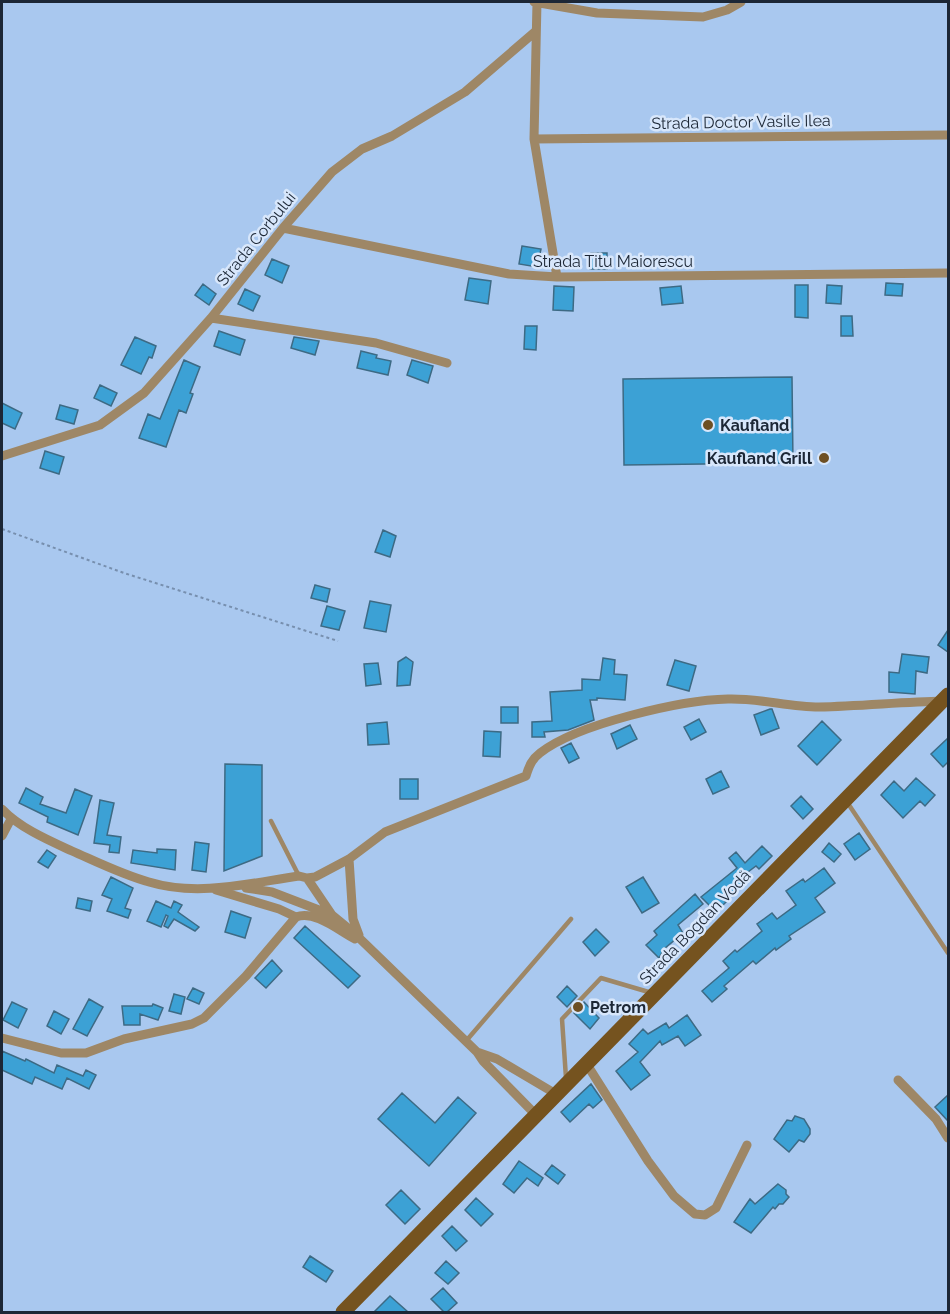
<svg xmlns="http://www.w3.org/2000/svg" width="950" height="1314" viewBox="0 0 950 1314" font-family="Raleway,sans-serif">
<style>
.building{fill:#3ca1d5;stroke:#3d6a84;stroke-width:1.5}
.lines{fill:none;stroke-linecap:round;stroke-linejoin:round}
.path{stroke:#778fae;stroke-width:2;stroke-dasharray:3 3;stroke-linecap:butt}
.service{stroke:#9e8766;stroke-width:4.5}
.minor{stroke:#9e8766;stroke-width:9}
.primary{stroke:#75531f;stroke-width:15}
.poi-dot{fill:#6d4f23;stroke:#d8e7fb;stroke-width:2}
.labels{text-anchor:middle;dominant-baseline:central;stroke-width:5;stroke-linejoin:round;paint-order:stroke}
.street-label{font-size:16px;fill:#1c2736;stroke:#d8e7fb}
.poi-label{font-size:16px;font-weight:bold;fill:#1c2736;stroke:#d8e7fb;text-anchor:start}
</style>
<rect width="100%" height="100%" fill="#a9c8ef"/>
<!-- building -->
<path class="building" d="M522,246L541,249L537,267L519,264Z
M591,253H607V269H590Z
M272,259L289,266L282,283L265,275Z
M469,278L491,281L488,304L465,300Z
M886,283L903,284L902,296L885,295Z
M203,284L216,294L209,305L195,295Z
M795,285H808V318L795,317Z
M827,285L842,286L841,304L826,303Z
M554,286L574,287L573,311L553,310Z
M681,286L683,303L662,305L660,288Z
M245,289L260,296L253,311L238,304Z
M841,316H852L853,336H841Z
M525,326H537L536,350L524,349Z
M219,331L245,340L240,355L214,346Z
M135,337L156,346L152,358L149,357L141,374L121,365Z
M294,337L319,341L315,355L291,348Z
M361,351L377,355L376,358L391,361L388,375L357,368Z
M184,360L200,367L190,393L193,394L186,413L179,410L166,447L139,438L148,414L160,419Z
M412,360L433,366L428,383L407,375Z
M792,377L793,463L624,465L623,379Z
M100,385L117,393L111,406L94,398Z
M2,403L22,413L15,429L2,423Z
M60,405L78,410L74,424L56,419Z
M45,451L64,457L59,474L40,468Z
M383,530L396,536L390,557L375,552Z
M315,585L330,589L327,602L311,598Z
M370,601L391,605L386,632L364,628Z
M327,606L345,611L339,630L321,626Z
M948,630V652L938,645Z
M902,654L929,657L927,673L916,671L915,694L889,692V672L899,673Z
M406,657L413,662L410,685L397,686L398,662Z
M603,658L615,660L614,674L627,675L625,700L597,698V700H590L594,720L568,730L544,732L545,737H532V722L552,721L550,692L582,690V679L600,680Z
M675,660L696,666L689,691L667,685Z
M378,663L381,684L366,686L364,664Z
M501,707H518V723H501Z
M770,709H772L779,728L761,735L754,715Z
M699,719L706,732L691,740L684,727Z
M822,721L841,740L817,765L798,746Z
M387,722L389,744L368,745L367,724Z
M630,725L637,739L617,749L611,734Z
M484,731L501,732L500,757L483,756Z
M948,738V762L943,767L931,754Z
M571,743L579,758L569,763L561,748Z
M225,764L262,765V856L224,871Z
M721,771L729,787L713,794L706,779Z
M916,778L935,795L925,806L920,801L903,818L881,795L894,781L904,791Z
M400,779H418V799H400Z
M26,788L43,797L40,804L66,813L75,789L92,796L78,835L47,822L48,817L19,803Z
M801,796L813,809L803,819L791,806Z
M100,800L114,803L107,835L121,837L119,853L109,852L110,845L94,843Z
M859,833L870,849L855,860L844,844Z
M195,842L209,844L206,872L192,870Z
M829,843L841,854L834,862L822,852Z
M762,846L772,856L759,869L756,866L740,878L745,883L725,901L726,902L716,912L701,897L737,868L729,858L736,852L745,863Z
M157,849L176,850L175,870L131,863L133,850L157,853Z
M47,850L56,856L48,868L38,862Z
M824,868L835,883L815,898L825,912L789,936L791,939L776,950L775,948L756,964L753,961L724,986L727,989L712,1002L702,991L729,968L723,961L735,950L737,952L762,931L757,924L772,913L777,919L796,905L786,891L803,879L805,882Z
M111,877L133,888L125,908L131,910L128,918L107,911L112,899L102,895Z
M643,877L659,903L642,913L626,887Z
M695,894L703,904L678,925L683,933L664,949L659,958L646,945L657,935L654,931Z
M78,898L92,901L90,911L76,908Z
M156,901L171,908L174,901L182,905L178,912L199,927L195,931L174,919L168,928L164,926L168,916L166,915L161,927L147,921Z
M231,911L251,918L245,938L225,932Z
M305,926L360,976L348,988L294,938Z
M596,929L609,942L595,956L583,942Z
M272,960L282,971L266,988L255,978Z
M567,986L577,996L567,1007L557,997Z
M193,988L204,993L199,1004L187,999Z
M174,994L185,997L181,1014L169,1011Z
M89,999L103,1007L87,1036L73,1029Z
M12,1002L27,1009L18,1028L3,1020Z
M584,1002L599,1018L590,1029L574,1013Z
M153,1004L163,1008L158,1020L140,1014V1025H124L122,1006H152Z
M54,1011L69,1019L61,1034L47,1026Z
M687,1015L701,1035L685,1046L678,1036L662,1045L660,1041L640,1062L650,1075L631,1090L616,1071L638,1052L629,1044L643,1029L648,1034L666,1023L669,1028Z
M2,1051L25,1061L26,1059L54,1073L57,1065L83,1076L86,1070L96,1075L89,1089L67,1078L62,1089L35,1077L32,1084L2,1070Z
M591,1084L602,1100L593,1108L589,1104L570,1122L561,1112Z
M402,1093L435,1123L458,1097L476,1113L429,1166L378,1119Z
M948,1095V1121L935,1107Z
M795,1116L804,1119L810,1129V1134L804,1142L799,1140L789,1152L774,1139L787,1120L792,1121Z
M519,1161L543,1178L538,1186L527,1178L514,1193L503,1184Z
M552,1165L565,1175L558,1184L545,1174Z
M778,1184L786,1190V1194L789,1197L783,1204H779L775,1209L773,1207L751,1233L734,1222L750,1199L755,1204Z
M401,1190L420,1209L405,1224L386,1205Z
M476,1198L493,1214L481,1226L465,1210Z
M452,1226L467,1241L456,1251L442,1236Z
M310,1256L333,1271L326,1282L303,1267Z
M446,1261L459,1273L448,1284L435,1273Z
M443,1288L457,1303L447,1312H444L431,1299Z
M390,1296L408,1312H374Z"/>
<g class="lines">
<!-- path -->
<path class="path" d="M2,529L124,573L338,641"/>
<!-- service -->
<path class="service" d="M847,802L948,953
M271,821L299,876
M466,1041L571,919
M566,1078L562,1019L601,978L652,993"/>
<!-- minor -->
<path class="minor" d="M534,2L597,13L703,17L727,10L741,2
M537,2L534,139L557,277
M534,139L948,135
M283,228L509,274L557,277L948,273
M211,318L376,343L447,363
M2,456L100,425L144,393L211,318L283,228L332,172L362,149L392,136L465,92L536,31
M2,809C20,828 48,840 72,851C97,862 123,875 149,882C198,897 250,883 299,876L307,878L315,877L349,859L385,832L526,776C529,766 532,759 540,753C577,724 681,700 728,699C759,698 789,707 819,707C861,706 902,702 943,701
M2,836L11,819
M349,859L353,919L359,935
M307,878L332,915
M246,888L272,892L332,915L354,933L477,1052L483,1061L536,1115
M216,890L279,909L296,917
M2,1038L61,1053H86L124,1039L192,1024L204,1018L246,976L296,917C315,910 338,930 355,939
M477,1052L497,1059L556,1094
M586,1063L648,1161L674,1196L695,1214L705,1215L716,1208L747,1145
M898,1080L936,1119L948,1138"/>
<!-- primary -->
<path class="primary" d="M343,1312L948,695"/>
</g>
<!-- markers -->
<g class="poi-dot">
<circle cx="708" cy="425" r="6"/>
<circle cx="824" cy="458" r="6"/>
<circle cx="578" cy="1007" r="6"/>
</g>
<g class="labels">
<!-- street labels -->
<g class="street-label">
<text transform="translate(741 122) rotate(-1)">Strada Doctor Vasile Ilea</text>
<text transform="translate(256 239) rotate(-51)">Strada Corbului</text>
<text x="613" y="261">Strada Titu Maiorescu</text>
<text transform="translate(695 927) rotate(-46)">Strada Bogdan Vodă</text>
</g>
<!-- poi labels -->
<g class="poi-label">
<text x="720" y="425">Kaufland</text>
<text x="812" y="458" text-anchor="end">Kaufland Grill</text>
<text x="590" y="1007">Petrom</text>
</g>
</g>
<!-- border -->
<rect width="950" height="1314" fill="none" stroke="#1c2736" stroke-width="6"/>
</svg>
